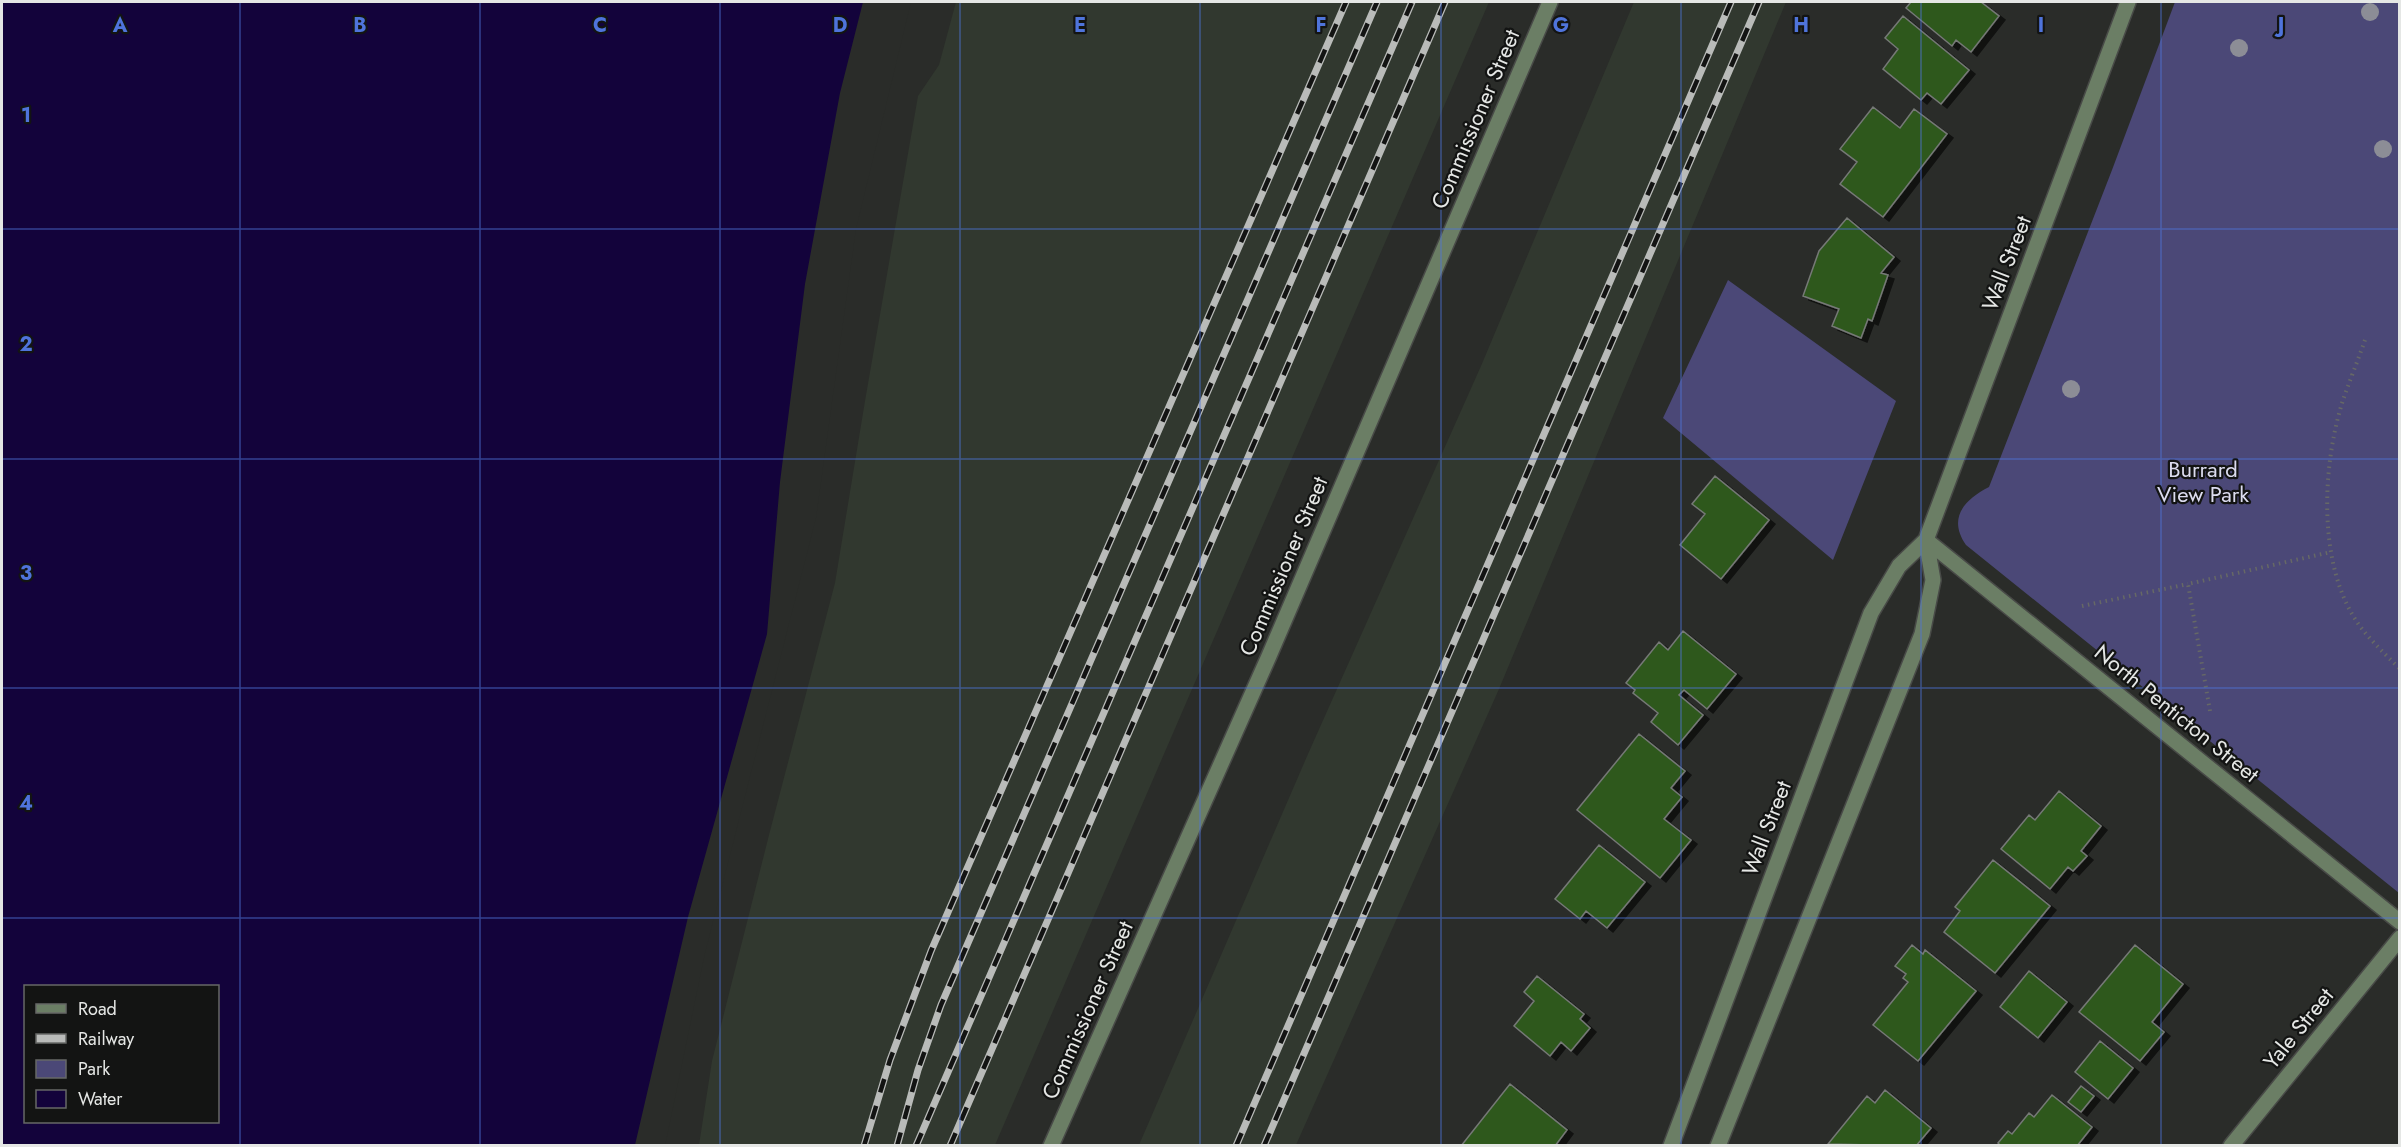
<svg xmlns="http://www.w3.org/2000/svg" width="2401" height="1147" viewBox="0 0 2401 1147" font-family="Jost,sans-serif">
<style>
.built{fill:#31382f}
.green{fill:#4b4877}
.water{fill:#13033b;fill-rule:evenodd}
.pier{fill:#2a2c29}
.building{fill:#2d581f;stroke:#767976;stroke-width:1.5;filter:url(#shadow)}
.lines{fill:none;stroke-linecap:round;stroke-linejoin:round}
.minor-casing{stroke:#484a47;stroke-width:18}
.path{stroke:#666866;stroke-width:4;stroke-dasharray:1.5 4.5;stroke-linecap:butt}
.minor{stroke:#6b7e65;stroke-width:15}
.rail-casing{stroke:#b9bbb9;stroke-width:7}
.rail{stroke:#131413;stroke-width:4.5;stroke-dasharray:14;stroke-linecap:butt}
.tree{fill:#8c8d96}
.grid{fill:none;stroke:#4f74db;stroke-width:1.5;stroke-opacity:0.55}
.labels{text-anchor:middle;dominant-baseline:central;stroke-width:4.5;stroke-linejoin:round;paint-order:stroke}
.street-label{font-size:22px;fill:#e5e7e5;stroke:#131413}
.park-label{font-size:22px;fill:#dcdcef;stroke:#131413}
.grid-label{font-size:20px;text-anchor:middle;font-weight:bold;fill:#4f74db;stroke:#131413;stroke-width:4.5;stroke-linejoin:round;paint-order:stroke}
</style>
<defs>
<filter id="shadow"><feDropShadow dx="6" dy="4" stdDeviation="0" flood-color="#0009"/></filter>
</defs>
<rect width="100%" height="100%" fill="#2a2c29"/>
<!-- built -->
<path class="built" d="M956,2H1489L995,1145H699L712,1061L769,835L835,583L865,401L918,96L939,65Z
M1634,2H1786L1499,689L1296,1145H1139L1308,754L1481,366Z"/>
<!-- green -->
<path class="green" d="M2175,2H2399V893L1966,545C1947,518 1965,499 1989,487L2112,170Z
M1728,280L1896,401L1833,560L1663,418Z"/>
<!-- water -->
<path class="water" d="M2,2H908L854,229L662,1145L2,1146ZM26,986H218V1122H26Z"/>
<!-- pier -->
<path class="pier" d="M863,2H911L856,229L816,518L705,953L665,1146L635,1145L688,917L767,634L780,482L805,284L840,93Z"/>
<!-- building -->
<path class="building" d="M1911,2H1981L1999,16L1971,52L1956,40L1952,46L1906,8Z
M1903,16L1969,70L1941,104L1927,93L1921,100L1883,69L1898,49L1885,38Z
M1873,107L1900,128L1914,109L1947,134L1883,217L1840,184L1857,162L1840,149Z
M1847,218L1894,257L1881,273L1888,275L1872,321L1868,319L1861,338L1832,326L1839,309L1803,296L1819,251Z
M1715,476L1769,520L1721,579L1680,545L1705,514L1692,504Z
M1683,631L1736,674L1707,709L1684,690L1679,695L1703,715L1678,745L1651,722L1658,713L1633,693L1635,690L1626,683L1659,642L1668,650Z
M1639,734L1685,771L1671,788L1682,797L1664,819L1691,840L1660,878L1577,810Z
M2059,791L2101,826L2081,851L2087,856L2073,871L2068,867L2050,889L2001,849L2029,815L2035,820Z
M1599,845L1645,882L1607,928L1586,911L1580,919L1555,899Z
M1993,860L2050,906L1995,973L1944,932L1960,911L1955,907Z
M1912,945L1923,954L1925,950L1976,991L1918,1061L1873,1025L1908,982L1903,978L1906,974L1895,966Z
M2135,945L2183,984L2152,1022L2164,1032L2140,1061L2079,1012Z
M2029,971L2067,1002L2038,1038L2000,1007Z
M1537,976L1584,1014L1580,1019L1590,1028L1571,1051L1561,1042L1550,1056L1514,1026L1534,1001L1524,992Z
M2100,1041L2133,1068L2108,1099L2075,1072Z
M1510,1084L1567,1130L1555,1146H1461Z
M2081,1086L2094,1096L2081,1112L2068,1102Z
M1885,1090L1931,1128L1916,1146L1828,1144L1867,1096L1875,1103Z
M2052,1095L2092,1127L2077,1146H2001L1998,1143L2008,1131L2012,1134L2029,1113L2034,1117Z"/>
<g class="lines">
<!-- minor casing -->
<g class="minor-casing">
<path id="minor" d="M1926,540L2400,922
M1051,1146L1269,656L1550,2
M1671,1146L1871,613L1899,566L1926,540L2128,2
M1718,1146L1922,634L1933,580L1926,540
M2231,1146L2400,938"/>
</g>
<!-- path -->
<path class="path" d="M2365,340C2358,360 2350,380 2343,400C2322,466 2317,566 2359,625C2371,641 2386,655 2400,669
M2082,606L2188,584
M2210,711L2188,584L2331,552"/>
<!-- minor -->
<use href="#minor" class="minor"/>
<!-- rail casing -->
<g class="rail-casing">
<path id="rail" d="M864,1146L890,1060L931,951L1346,2
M897,1146L918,1070L941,1005L1377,2
M916,1146L1412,2
M950,1146L1445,2
M1236,1146L1731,2
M1264,1146L1759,2"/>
</g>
<!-- rail -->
<use href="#rail" class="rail"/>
</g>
<!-- trees -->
<g class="tree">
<circle cx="2370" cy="12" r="9"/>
<circle cx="2239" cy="48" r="9"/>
<circle cx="2383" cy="149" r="9"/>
<circle cx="2071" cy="389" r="9"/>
</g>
<!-- grid -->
<path class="grid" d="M240,2V1146M480,2V1146M720,2V1146M960,2V1146M1200,2V1146M1441,2V1146M1681,2V1146M1921,2V1146M2161,2V1146M2,229H2400M2,459H2400M2,688H2400M2,918H2400"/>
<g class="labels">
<!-- street labels -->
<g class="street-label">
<text transform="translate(1475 119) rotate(-67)">Commissioner Street</text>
<text transform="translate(2006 263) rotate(-69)">Wall Street</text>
<text transform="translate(1283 566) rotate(-67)">Commissioner Street</text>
<text transform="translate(2177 713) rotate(39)">North Penticton Street</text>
<text transform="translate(1766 828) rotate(-69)">Wall Street</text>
<text transform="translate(1087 1010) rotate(-66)">Commissioner Street</text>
<text transform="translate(2298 1028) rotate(-51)">Yale Street</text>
</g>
<!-- park labels -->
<g class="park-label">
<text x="2203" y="469">Burrard<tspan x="2203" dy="25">View Park</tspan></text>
</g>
</g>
<g class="grid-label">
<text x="120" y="32">A</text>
<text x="360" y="32">B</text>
<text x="600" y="32">C</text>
<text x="840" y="32">D</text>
<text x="1080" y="32">E</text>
<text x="1321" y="32">F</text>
<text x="1561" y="32">G</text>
<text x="1801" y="32">H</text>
<text x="2041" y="32">I</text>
<text x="2281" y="32">J</text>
<text x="26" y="122">1</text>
<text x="26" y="351">2</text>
<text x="26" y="580">3</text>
<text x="26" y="810">4</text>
</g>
<!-- border -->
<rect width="2401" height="1147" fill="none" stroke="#e5e7e5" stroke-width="6"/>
<!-- legend -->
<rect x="24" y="985" width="195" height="138" fill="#131413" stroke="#676867" stroke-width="1.5"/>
<rect x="36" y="1004" width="30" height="9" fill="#6b7e65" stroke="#676867" stroke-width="1.5"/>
<text x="78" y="1015" font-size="18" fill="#e5e7e5">Road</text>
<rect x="36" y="1034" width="30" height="9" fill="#b9bbb9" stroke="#676867" stroke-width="1.5"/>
<text x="78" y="1045" font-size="18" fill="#e5e7e5">Railway</text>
<rect x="36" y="1060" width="30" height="18" fill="#4b4877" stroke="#676867" stroke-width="1.5"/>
<text x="78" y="1075" font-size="18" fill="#e5e7e5">Park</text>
<rect x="36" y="1090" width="30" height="18" fill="#13033b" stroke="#676867" stroke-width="1.5"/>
<text x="78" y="1105" font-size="18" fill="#e5e7e5">Water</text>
</svg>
